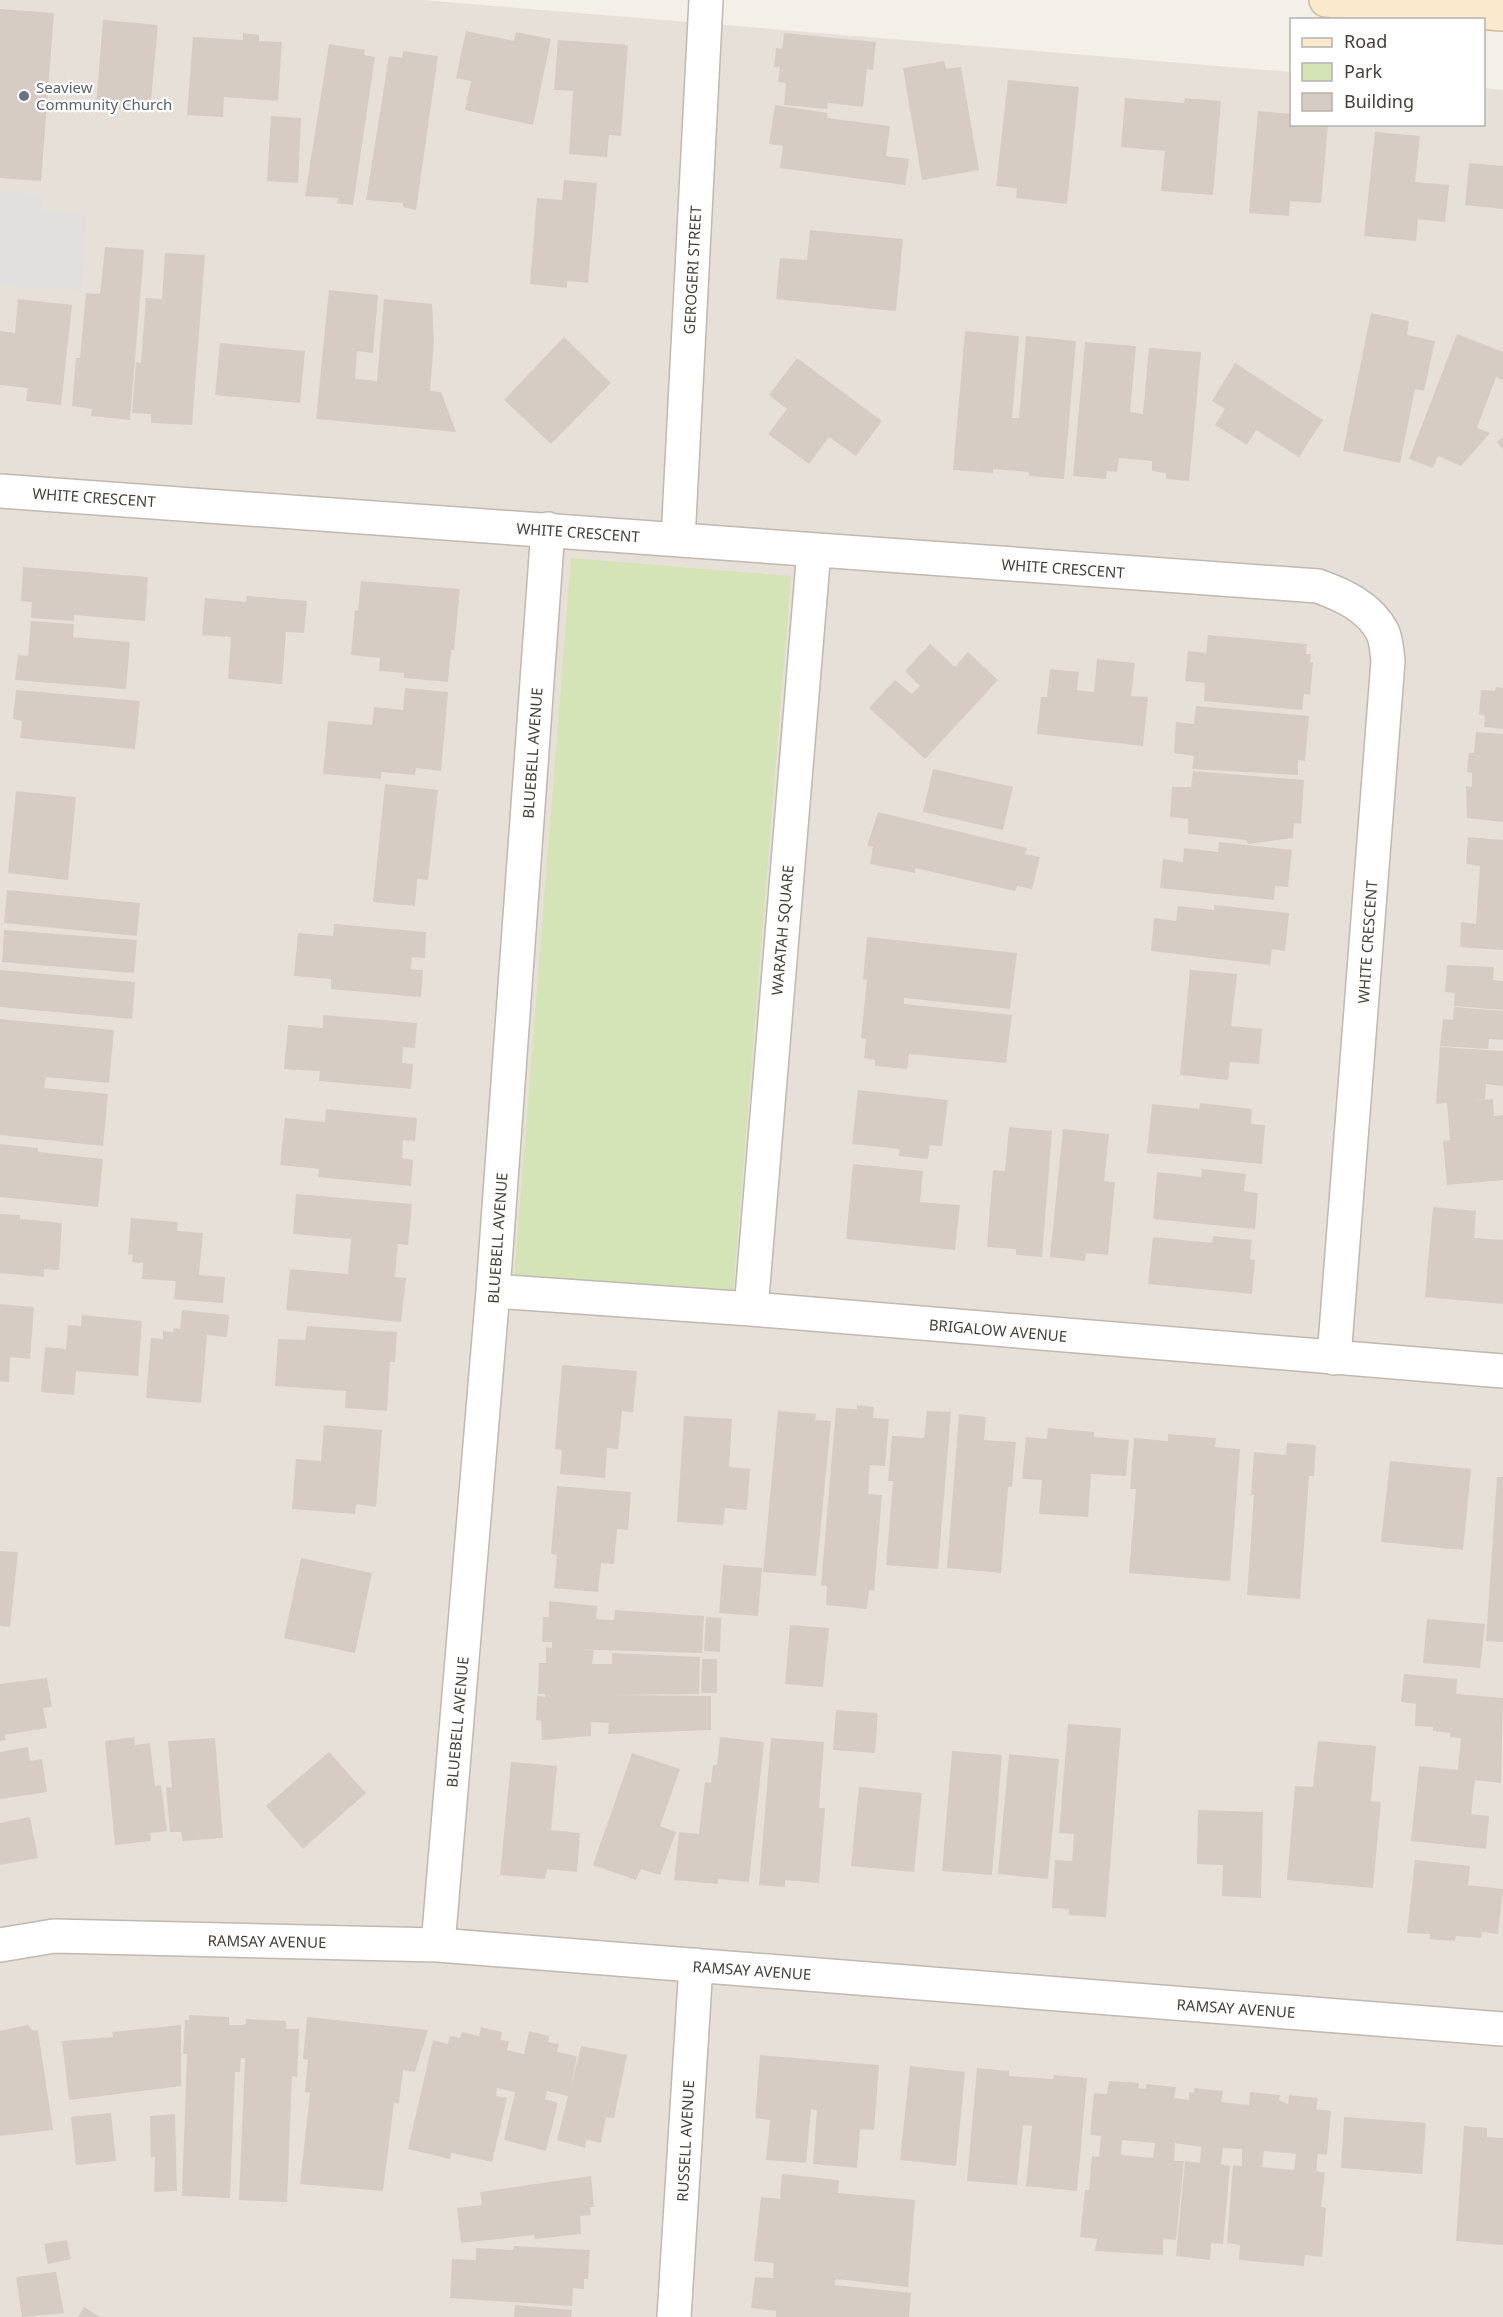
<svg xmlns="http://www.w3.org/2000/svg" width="1503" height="2317" viewBox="0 0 1503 2317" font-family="'Noto Sans',sans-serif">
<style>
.residential{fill:#e7e0d8}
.green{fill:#d5e4b6}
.parking{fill:#e2e0de}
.building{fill:#d7ccc3;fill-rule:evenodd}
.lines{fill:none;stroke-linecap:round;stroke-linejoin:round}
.minor-casing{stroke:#c1b8b0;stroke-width:36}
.secondary-casing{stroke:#cfbb9d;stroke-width:36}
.minor{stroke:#fff;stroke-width:33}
.secondary{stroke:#fae9cd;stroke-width:33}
.worship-dot{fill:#6b7280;stroke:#fff;stroke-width:2}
.labels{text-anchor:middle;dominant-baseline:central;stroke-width:4.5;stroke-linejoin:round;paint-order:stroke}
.worship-label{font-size:15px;fill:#5b616d;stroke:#fff;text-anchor:start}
.street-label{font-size:15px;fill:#463f38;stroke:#fff}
</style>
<rect width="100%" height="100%" fill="#f3efe9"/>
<!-- residential -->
<path class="residential" d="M0,0H422L1291,72L1292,124H1484V88L1503,90V2317H0Z"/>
<!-- green -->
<path class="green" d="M571,558L791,576L733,1295L514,1278Z"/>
<!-- parking -->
<path class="parking" d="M0,191L41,195V210L87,214L81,291L0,285Z"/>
<!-- building -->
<path class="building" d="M0,9L54,13L41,181L0,178Z
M103,20L158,25L150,111L96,106Z
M466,31L514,41L516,32L551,39L533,125L465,110L471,81L456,78Z
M243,33L259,35V41L282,42L278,101L224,97L223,117L187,115L193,37L243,40Z
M784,33L876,42L873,70L867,69L863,107L828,103L827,109L784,105L786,83L778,82L780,67H774L776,48L782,49Z
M558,40L628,45L621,136L609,135L607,157L569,154L573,91L554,90Z
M329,44L365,50L364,55L375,57L353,205L337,203L338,198L305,196Z
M403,51L438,56L416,210L403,207V203L366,200L389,56L402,58Z
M944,61L946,69L961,67L979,170L922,180L903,68Z
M1008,80L1079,87L1067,204L1016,198L1017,188L996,186Z
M1125,98L1184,103L1185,98L1221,101L1213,195L1161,191L1165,151L1121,147Z
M775,105L828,113L827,118L890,126L886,156L909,159L905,185L780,168L783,146L769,144Z
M1258,111L1292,114V124H1328L1321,203L1290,201L1289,216L1249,213Z
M271,116L301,118L298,183L267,181Z
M1375,132L1420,136L1415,182L1449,185L1445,222L1418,219L1416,241L1364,236Z
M1469,163L1503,166V209L1465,205Z
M564,180L597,183L588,283L567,281V288L530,284L537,198L562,200Z
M810,230L903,239L896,311L776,299L780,258L807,260Z
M105,247L144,250L130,420L91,416L92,409L72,406L76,358H80L86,293L100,294Z
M165,253L205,255L192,425L151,423V414L132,413L136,362L141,363L146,298L162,299Z
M329,290L378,295L373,353L357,351L355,379L377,381L384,299L432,304L434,342L430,391L441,392L456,432L316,419Z
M18,299L72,305L61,405L26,401L28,388L0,385V331L15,333Z
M1371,313L1409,321L1407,335L1435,341L1424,391L1415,389L1400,463L1343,451Z
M965,331L1019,336L1012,418H1019L1026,336L1076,341L1064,479L1029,476V472L993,469V473L953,470Z
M1457,334L1503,352V380L1496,377L1477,428L1490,433L1461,466L1438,456L1433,468L1409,459Z
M564,337L611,383L551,444L504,400Z
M1085,342L1136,346L1130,412L1143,414L1149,348L1201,352L1189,481L1166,479V473L1152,471V461L1119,458L1117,472L1107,471L1106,479L1073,476Z
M220,343L305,351L300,403L215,395Z
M797,358L882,421L856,456L829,437L809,464L768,434L787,409L769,395Z
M1235,363L1323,420L1299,457L1256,430L1247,445L1215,425L1225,409L1212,401Z
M1503,437V450L1497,442Z
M23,567L148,577L145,621L74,615V621L31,618L32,602L21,601Z
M361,581L460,589L454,650H451L448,682L404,678V673L379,671L380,658L351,655L355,610L358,611Z
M247,596L307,601L304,633L286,632L282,684L228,679L231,637L202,635L205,598L246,602Z
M31,621L74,624L73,637L130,642L126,689L15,680L18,655L28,656Z
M1208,635L1307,644L1306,654H1311L1310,662L1313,663L1310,695L1304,694L1302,710L1204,701L1205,683L1185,681L1188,651L1206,653Z
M930,644L955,667L968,652L998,680L925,759L869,708L895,680L912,694L920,686L905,671Z
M1097,659L1135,663L1131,696L1148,697L1143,746L1037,734L1041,697H1047L1050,669L1079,672L1077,690L1094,692Z
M1496,687L1503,688V729L1484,727L1485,715H1479L1481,690L1495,691Z
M405,688L448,692L441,771L416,768L415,775L381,772V779L323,774L328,721L372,725L374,707L403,710Z
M16,690L140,701L135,749L20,738L22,721L13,719Z
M1196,706L1309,716L1305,761L1298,760V775L1192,769L1194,756L1174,753L1176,722L1194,724Z
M1476,732L1503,734V822L1467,818L1466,786L1472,787V773L1467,772L1469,753H1474Z
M933,769L1013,787L1003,830L923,812Z
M1193,771L1304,780L1301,824L1294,823L1293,838L1248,844L1246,840L1188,834V819L1170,817L1172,787H1191Z
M385,784L438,790L428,880L417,879L415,906L373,902Z
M16,791L76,797L68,880L8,873Z
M878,812L1027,848L1025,854L1040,857L1032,889L1017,886L1015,891L915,868V873L870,864L873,847L867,846Z
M1468,837L1503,840V950L1460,947L1461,922L1476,924L1480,866L1466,864Z
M1219,842L1292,850L1288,887L1275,886L1274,900L1160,888L1163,859L1183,862L1184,848L1218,852Z
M7,890L140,903L137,936L4,923Z
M1214,905L1289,913L1285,951L1272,949L1270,965L1151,951L1154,918L1176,921L1178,906L1214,910Z
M334,924L426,932L425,958L412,957L411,969L423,970L421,997L331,989V979L294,976L298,933L333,936Z
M4,930L137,940L134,973L2,962Z
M867,937L1017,953L1010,1009L904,998V1004L1012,1015L1006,1063L909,1054L907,1069L875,1066V1060L864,1058L866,1039L861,1038L867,980L863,979Z
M1447,965L1494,967L1493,980L1503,981V1010L1454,1006L1455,993L1445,992Z
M0,970L135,982L132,1019L0,1007Z
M1190,970L1237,974L1231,1026L1262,1029L1259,1064L1230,1062L1228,1080L1180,1075Z
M1454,1007L1503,1011V1040L1489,1039L1488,1049L1440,1046L1443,1019L1453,1020Z
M323,1015L417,1023L415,1048L403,1047L402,1063L413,1064L411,1089L319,1081L320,1071L284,1069L288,1025L323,1028Z
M0,1019L114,1030L109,1083L46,1077L44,1088L108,1094L103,1146L0,1135Z
M1440,1047L1503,1051V1086L1486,1084L1485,1099L1473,1100L1493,1099L1494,1116L1503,1115V1180L1447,1185L1443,1141L1450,1140L1447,1103L1436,1104Z
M858,1090L948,1100L942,1146L930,1145L928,1159L899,1156L900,1149L852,1144Z
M1200,1103L1252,1109L1251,1124L1265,1125L1262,1164L1147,1153L1152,1104L1199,1109Z
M326,1109L417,1118L415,1141L403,1140L402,1158L413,1160L411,1186L318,1177L319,1169L280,1165L285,1118L325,1122Z
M1009,1127L1052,1131L1042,1257L1016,1255V1249L987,1247L993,1170L1005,1171Z
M1063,1129L1109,1134L1104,1181L1115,1182L1108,1255L1086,1253L1085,1261L1050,1257Z
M0,1144L38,1148V1152L103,1159L98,1207L0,1197Z
M853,1164L923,1171L920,1202L960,1205L955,1250L846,1239Z
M1202,1169L1246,1174L1244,1191L1258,1193L1255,1229L1153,1219L1157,1172L1201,1177Z
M296,1194L412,1204L408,1245L398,1244L396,1262L395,1277L406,1278L401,1322L286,1310L290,1269L348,1274L351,1239L293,1234Z
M1433,1207L1476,1211L1474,1238L1503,1240V1304L1425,1297Z
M0,1214L20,1215V1219L62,1223L59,1270L44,1269V1277L0,1273Z
M131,1218L178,1222L177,1231L203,1233L199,1275L225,1277L223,1303L174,1299L176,1281L142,1279L143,1263L132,1262L133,1254L128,1255Z
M1213,1236L1252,1240L1250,1259L1255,1260L1252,1294L1148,1284L1153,1237L1212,1243Z
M0,1304L34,1307L30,1359L10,1357L9,1382L0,1381Z
M182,1310L229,1315L227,1337L207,1335L201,1403L146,1398L151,1338L163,1339V1331L173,1332L174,1328L180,1329Z
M82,1315L142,1321L138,1376L76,1371L74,1395L41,1392L45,1347L66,1349L68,1325L81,1326Z
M307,1326L397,1332L395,1362H390L387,1411L345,1408L346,1391L275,1386L278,1339L305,1340Z
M562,1365L637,1371L633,1412L622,1411L618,1449L607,1448L605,1478L560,1474L562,1450L555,1449Z
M857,1405L874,1407L873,1418L889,1419L885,1466L870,1465L868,1494L882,1495L874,1591L869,1590L867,1609L826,1605L827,1586L821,1585L836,1408L857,1409Z
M778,1411L816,1414L815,1420L831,1421L816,1576L763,1572Z
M927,1411L951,1412L938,1569L886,1565L893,1481H888L892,1436L924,1438Z
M959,1414L986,1417L984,1440L1016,1442L1012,1487H1008L1001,1573L947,1568Z
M684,1416L732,1419L729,1467L750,1469L747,1510L725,1508L723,1525L677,1522Z
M324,1425L382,1430L376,1507L356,1504L355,1514L292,1509L296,1459L321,1461Z
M1048,1428L1094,1432V1437L1129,1440L1126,1476L1091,1474L1088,1517L1039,1514L1042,1480L1022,1479L1026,1437L1047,1439Z
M1168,1434L1216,1438L1215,1447L1240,1449L1230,1581L1129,1573L1136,1489H1130L1134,1438L1168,1441Z
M1287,1443L1316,1445L1314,1476H1309L1300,1599L1247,1595L1254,1495H1251L1254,1452L1286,1455Z
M1390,1461L1471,1469L1463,1550L1381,1542Z
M1497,1477H1503V1642L1486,1641Z
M557,1486L631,1492L628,1530L617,1529L614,1564L601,1563L598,1592L554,1588L557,1555L551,1554Z
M0,1551L18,1552L10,1627L0,1626Z
M301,1558L372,1573L355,1653L284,1638Z
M723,1565L762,1568L758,1616L719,1613Z
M549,1601L597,1606L596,1619L614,1620L615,1610L704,1616L702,1653L566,1649L594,1650L592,1664H612V1653L700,1657L699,1694L613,1695L711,1696V1730L608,1734L609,1723L591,1722V1736L542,1740L541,1721L536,1720L537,1696L545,1697V1694H538L539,1663H546V1647L552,1648V1642H542L543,1617H549Z
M706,1617L721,1618L720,1652L704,1651Z
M1427,1619L1485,1624L1480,1668L1423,1663Z
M790,1625L829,1628L823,1687L785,1684Z
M702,1659H717V1693H701Z
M1404,1674L1457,1679L1456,1694L1503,1698L1501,1783L1475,1780L1471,1814L1489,1816L1486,1849L1411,1841L1419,1766L1458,1770L1461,1738L1450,1737V1733L1433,1731V1727L1415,1726L1416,1704L1401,1702Z
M47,1678L52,1707L43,1708L47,1728L5,1735L6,1740L0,1741V1684Z
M836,1710L878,1713L875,1753L833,1750Z
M1068,1724L1121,1728L1106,1917L1068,1915L1069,1909L1052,1908L1055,1860L1072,1861L1074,1834L1059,1833Z
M134,1737L135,1745L150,1743L155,1786L161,1785L167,1831L150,1833L151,1841L115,1845L105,1741Z
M720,1737L764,1742L749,1882L718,1879V1884L674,1880L679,1832L699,1834L705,1782L711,1783L713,1765H717Z
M215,1738L223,1838L183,1841L181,1832H170L166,1787L172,1788L168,1741Z
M771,1738L824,1742L819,1808H825L819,1883L785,1880V1887L759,1885Z
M1318,1741L1376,1746L1371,1801L1381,1802L1373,1888L1287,1880L1295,1786L1313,1787Z
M28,1747L30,1761L42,1759L47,1792L0,1799V1752Z
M952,1751L1002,1755L992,1875L942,1871Z
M329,1752L366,1793L303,1849L266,1806Z
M632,1753L680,1769L660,1826L676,1832L660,1875L641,1869L636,1880L593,1865Z
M1009,1754L1059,1759L1048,1879L998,1874Z
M511,1762L557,1766L551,1830L580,1833L577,1872L547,1869L545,1879L500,1875Z
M859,1787L922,1793L914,1872L851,1866Z
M1198,1810L1263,1812L1261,1898L1222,1896L1223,1865L1197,1864Z
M30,1817L38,1858L0,1865V1823Z
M1415,1860L1470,1866L1468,1885L1503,1889L1498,1934L1482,1932L1481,1938L1456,1936L1455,1941L1430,1939V1934L1407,1933Z
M189,2015L229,2017V2025H242L246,2024V2019L286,2021V2029H299L297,2077L292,2076L287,2202L239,2200L245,2058H241L240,2072H235L230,2198L182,2196L187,2054H183L185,2020H189Z
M307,2017L428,2030L415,2072L403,2070L399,2103H394L383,2191L300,2184L310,2093L305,2092L308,2060L303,2059Z
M28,2025L32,2030L38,2031L53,2130L0,2136V2031Z
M181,2025V2086L69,2100L62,2041L113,2037L112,2032Z
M481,2027L502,2032L501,2040L509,2041L507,2050L524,2054L529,2031L549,2036L548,2042L559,2044L557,2052L577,2056L571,2086L581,2046L627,2055L614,2118L606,2117L601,2143L586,2140L585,2148L557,2140L568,2096L547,2091L545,2099L558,2103L546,2151L504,2140L515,2092L497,2088L496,2096L507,2098L492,2162L452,2153L450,2159L408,2149L433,2040L448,2044L450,2036L460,2038L462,2032L479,2036Z
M760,2055L879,2065L874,2130L860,2129L857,2168L813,2164L817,2110L811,2109L806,2163L766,2160L770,2120L755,2118Z
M910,2066L965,2072L956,2166L900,2160Z
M977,2068L1009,2071V2076L1053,2079L1054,2075L1087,2078L1077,2191L1026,2186L1032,2126L1026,2125H1023L1017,2185L967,2181Z
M1109,2081L1139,2083L1138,2088L1146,2089V2084L1176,2087L1174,2098L1189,2100V2092L1194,2093V2088L1223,2091L1221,2102L1237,2104L1249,2105L1250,2092L1280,2095L1279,2100L1288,2104L1289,2095L1318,2098L1316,2109L1331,2111L1327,2155L1318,2154L1316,2171L1325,2173L1321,2207L1326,2208L1322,2257L1305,2255L1304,2266L1239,2260L1240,2245L1227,2243L1233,2165L1242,2166V2149L1223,2148L1221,2164L1230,2166L1223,2244L1211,2243L1210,2260L1176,2256L1185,2161L1200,2163L1201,2147L1175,2143L1174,2161H1184L1176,2240L1163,2239V2255L1095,2251L1097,2239L1080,2237L1085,2190H1089L1092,2156L1099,2157L1101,2136L1090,2135L1094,2093L1107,2094ZM1122,2140L1155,2143L1153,2158L1121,2155ZM1264,2151L1296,2154L1294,2170L1262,2167Z
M111,2113L116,2161L76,2165L71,2117Z
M175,2114L177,2191L154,2192L155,2157H151L150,2116Z
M1344,2117L1426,2123L1422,2174L1341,2168Z
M1464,2126L1487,2128V2137L1503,2138V2245L1456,2241Z
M782,2174L839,2180L838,2193L915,2200L908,2287L836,2279L835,2285L911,2293L909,2317H776V2311L751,2308L755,2277L773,2278L774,2263L754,2261L761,2197L780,2199Z
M591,2176L594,2207H590L591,2215L580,2216L581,2234L535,2239L534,2235L461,2243L457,2208L482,2205L480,2192Z
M67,2240L71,2259L48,2264L44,2244Z
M514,2246L590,2250L588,2279H584V2289L573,2288L572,2306L450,2298L452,2259L476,2260V2248L513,2250Z
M56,2272L64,2313L22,2317L16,2277Z
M515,2305L572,2310L571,2317H514Z
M84,2307L100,2317H78Z"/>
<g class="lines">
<!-- minor casing -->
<g class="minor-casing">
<path id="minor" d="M0,491L1318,586C1343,595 1370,607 1383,633C1386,640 1387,652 1388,661L1334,1358
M678,540L706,0
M493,1291L751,1309L1503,1371
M751,1309L814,550
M0,1945L54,1936L438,1945L1503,2029
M438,1945L493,1291L548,529
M674,2317L696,1965"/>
</g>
<!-- secondary casing -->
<g class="secondary-casing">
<path id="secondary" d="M1326,0L1503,14"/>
</g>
<!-- minor -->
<use href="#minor" class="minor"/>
<!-- secondary -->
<use href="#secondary" class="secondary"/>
</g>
<!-- markers -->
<circle class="worship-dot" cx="24" cy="96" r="6"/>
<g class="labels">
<!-- worship labels -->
<g class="worship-label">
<text x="36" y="87">Seaview<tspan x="36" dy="17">Community Church</tspan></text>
</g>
<!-- street labels -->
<g class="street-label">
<text transform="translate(692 270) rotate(-87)">GEROGERI STREET</text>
<text transform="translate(94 497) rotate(4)">WHITE CRESCENT</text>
<text transform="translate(578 532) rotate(4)">WHITE CRESCENT</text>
<text transform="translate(1063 568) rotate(4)">WHITE CRESCENT</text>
<text transform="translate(532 753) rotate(-86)">BLUEBELL AVENUE</text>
<text transform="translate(782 930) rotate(-85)">WARATAH SQUARE</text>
<text transform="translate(1367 942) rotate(-86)">WHITE CRESCENT</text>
<text transform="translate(497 1238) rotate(-86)">BLUEBELL AVENUE</text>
<text transform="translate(998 1330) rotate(5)">BRIGALOW AVENUE</text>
<text transform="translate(457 1722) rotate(-85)">BLUEBELL AVENUE</text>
<text transform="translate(267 1941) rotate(1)">RAMSAY AVENUE</text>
<text transform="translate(752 1970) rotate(4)">RAMSAY AVENUE</text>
<text transform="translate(1236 2008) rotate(4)">RAMSAY AVENUE</text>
<text transform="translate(685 2141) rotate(-87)">RUSSELL AVENUE</text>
</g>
</g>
<!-- legend -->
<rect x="1290" y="18" width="195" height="108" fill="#ffffff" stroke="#b5b2af" stroke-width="1.5"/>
<rect x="1302" y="38" width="30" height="9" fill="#fae9cd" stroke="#b5b2af" stroke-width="1.5"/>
<text x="1344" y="48" font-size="18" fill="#463f38">Road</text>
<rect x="1302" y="63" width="30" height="18" fill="#d5e4b6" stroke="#b5b2af" stroke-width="1.5"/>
<text x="1344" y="78" font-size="18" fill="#463f38">Park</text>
<rect x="1302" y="93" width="30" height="18" fill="#d7ccc3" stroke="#b5b2af" stroke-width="1.5"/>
<text x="1344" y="108" font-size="18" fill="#463f38">Building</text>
</svg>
